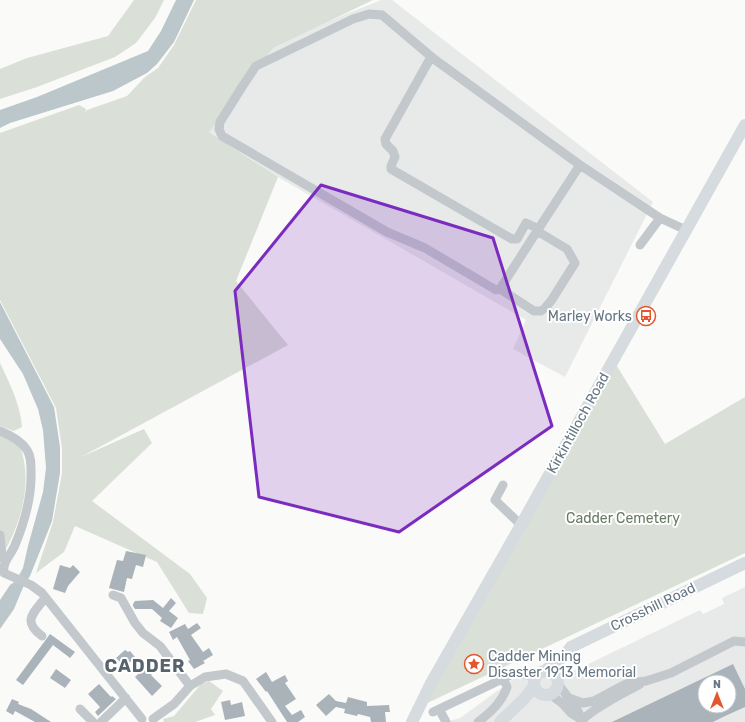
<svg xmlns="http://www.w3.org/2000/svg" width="745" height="722" viewBox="0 0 745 722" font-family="Rubik,sans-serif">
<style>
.built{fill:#e8e9e9;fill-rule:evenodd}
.green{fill:#dadfd7}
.water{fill:#bbc7cb}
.building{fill:#aab3b9;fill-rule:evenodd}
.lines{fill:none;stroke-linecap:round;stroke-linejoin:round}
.minor{stroke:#c3c8cc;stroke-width:9}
.major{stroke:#d6dbdf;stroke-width:12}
.marked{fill:#7b2cbf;fill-opacity:0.2;stroke:#7b2cbf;stroke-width:3;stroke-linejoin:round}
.labels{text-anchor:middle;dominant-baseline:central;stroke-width:4;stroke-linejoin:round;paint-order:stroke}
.poi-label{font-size:14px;fill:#657683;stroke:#fff;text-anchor:end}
.street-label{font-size:14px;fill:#657683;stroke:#fff}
.park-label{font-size:14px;fill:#687a64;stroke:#fff}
.district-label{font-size:18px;font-weight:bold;letter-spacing:1px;fill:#57646e;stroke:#fff}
</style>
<rect width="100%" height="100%" fill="#fafaf8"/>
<!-- built -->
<path class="built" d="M381,0H392L653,202L565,377L513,349L526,320L278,177L205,129L262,48Z
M745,587V722H446L460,718L515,678L565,674L574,671L700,610L703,614L724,604L722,598ZM705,682H729V706H705Z"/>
<!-- green -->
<path class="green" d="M134,0H164L155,18L136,43L115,57L37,87L0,99V69L27,58L108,36Z
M196,0H373L273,48L209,132L278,177L236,281L288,345L81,457L144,429L152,443L92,501L190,574L207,598L203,614L189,613L157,562L75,526L64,552L36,573L53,522L62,473V448L56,408L0,300V133L79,105L86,109L85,113L87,110L127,96L145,77L158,68L174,45Z
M0,363C10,384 20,404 22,427L14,431L0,426Z
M615,363L665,444L745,397V553L423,705Z
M0,434L18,441C35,481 21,525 0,559Z
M209,681L223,691L211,709L215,715L195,722H164L163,719L174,716L201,684Z"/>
<!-- water -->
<path class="water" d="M176,0H194L174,42L157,64L147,73L113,91L10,123L0,128V110L37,97L148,51L161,31Z
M0,302L54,407L60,447V473L52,521L30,576L24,585L14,609L0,629V600L10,585L16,581L23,568L28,546L43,492L46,468L43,430L38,409L23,374L0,339Z"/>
<!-- building -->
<path class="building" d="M126,551L146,555L143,567L136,565L132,579L127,578L124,592L109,588L117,560L123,561Z
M60,565L70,568L73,565L80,572L68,586L65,593L53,589Z
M171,598L176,603L169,611L178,618L171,628L160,621L162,618L152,609H135L133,606V604L135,601L153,600L163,608Z
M197,623L201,628L191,635L203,652L209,648L213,655L203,661L205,663L194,669L188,661L190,660L177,637L173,640L169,632L185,624L188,629Z
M50,634L75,652L70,658L53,645L23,685L16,680Z
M125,650L128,652L130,651L135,657L125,667L116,658Z
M733,664L745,689V707L725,716L713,722H612ZM705,682H729V706H705Z
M146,666L153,673L151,675L162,686L152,696L135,677Z
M56,669L71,680L65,688L50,678Z
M266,672L272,682L285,675L288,681L285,683L296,699L285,706L292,715L301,710L305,717L298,722H287L267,691L266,692L263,688L256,679Z
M99,684L111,697L112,696L116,699L98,716L95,712L100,707L88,694Z
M329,694L336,701L346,703L348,697L367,702V706L389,705L390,712H385L386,722H371L370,717L358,714L357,716L344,713L345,709L336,707L326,716L316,705Z
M12,699L19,702L18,704L31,709L51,722H35L15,711L13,715L6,711Z
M230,700L231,705L242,702L245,716L225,720L221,702Z"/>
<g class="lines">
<!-- minor -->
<path class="minor" d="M431,57L385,139L386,144L393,151L395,157L391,166V169L512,239H517L526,223L539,229
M537,231L500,289L534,311H541L545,308L551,301L575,263L567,249L537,231L580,165L660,218L686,230
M640,245L660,218
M500,289L496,290L425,248L387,232L222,136L219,129L220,122L242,87L256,66L353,19L369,14L382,15L434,59L580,165
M0,431C10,435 21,441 27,450C31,456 31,464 31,471C32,497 25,521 15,545C11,555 2,562 4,573L31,585L42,593L142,719
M503,485L495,500L521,525
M0,535L2,557L5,561
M113,595L121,598L135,623L143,633L160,646L190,686
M42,636C22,621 33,614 45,598
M558,684L577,709L582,720
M550,694L563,704L571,713L582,720
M569,698L583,703L594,701L622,686L629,683L646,681L671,673L734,641L745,642
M80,709L93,722
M439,709L446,722
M433,712L515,673L523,674L535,677
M153,719L174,704L190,686L205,677L226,674L243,681L272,722
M101,722L126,698
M478,722C491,712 502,702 507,687L503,678
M581,722C589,710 626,692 640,684"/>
<!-- major -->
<path class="major" d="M546,670L565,655L571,647L745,563
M534 683a12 12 0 1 1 24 0a12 12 0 1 1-24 0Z
M412,722L430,685L521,525L745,125
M500,722L524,699L534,686"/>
</g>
<!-- marked area -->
<path class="marked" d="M321,185L493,238L552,426L399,532L259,497L235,291Z"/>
<!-- icons -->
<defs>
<g id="bus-ring" transform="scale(1)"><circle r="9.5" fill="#fff" stroke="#e4572e" stroke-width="1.5"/><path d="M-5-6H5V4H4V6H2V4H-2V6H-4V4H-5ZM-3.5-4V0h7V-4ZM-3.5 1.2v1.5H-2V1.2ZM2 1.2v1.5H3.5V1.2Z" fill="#e4572e"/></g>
<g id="sight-ring" transform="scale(1)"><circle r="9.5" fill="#fff" stroke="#e4572e" stroke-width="1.5"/><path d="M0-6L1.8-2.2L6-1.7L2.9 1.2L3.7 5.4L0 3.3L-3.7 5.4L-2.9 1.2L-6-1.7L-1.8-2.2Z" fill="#e4572e"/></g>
</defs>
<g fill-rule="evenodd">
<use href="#bus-ring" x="646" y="316"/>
<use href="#sight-ring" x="474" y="664"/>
</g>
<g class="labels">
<!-- poi labels -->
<g class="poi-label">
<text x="632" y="316">Marley Works</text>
<text x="488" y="656" text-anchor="start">Cadder Mining<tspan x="488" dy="16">Disaster 1913 Memorial</tspan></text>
</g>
<!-- street labels -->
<g class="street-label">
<text transform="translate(578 423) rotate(-61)">Kirkintilloch Road</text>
<text transform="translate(653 607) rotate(-26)">Crosshill Road</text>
</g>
<!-- park labels -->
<g class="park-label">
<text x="623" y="518">Cadder Cemetery</text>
</g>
<!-- district labels -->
<g class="district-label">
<text x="145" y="666">CADDER</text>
</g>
</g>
<!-- north arrow -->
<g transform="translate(717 694)"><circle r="19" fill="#ffffff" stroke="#c1c8cd"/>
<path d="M0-3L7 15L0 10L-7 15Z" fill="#e4572e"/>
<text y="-6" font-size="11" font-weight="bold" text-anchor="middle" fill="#657683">N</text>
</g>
</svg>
